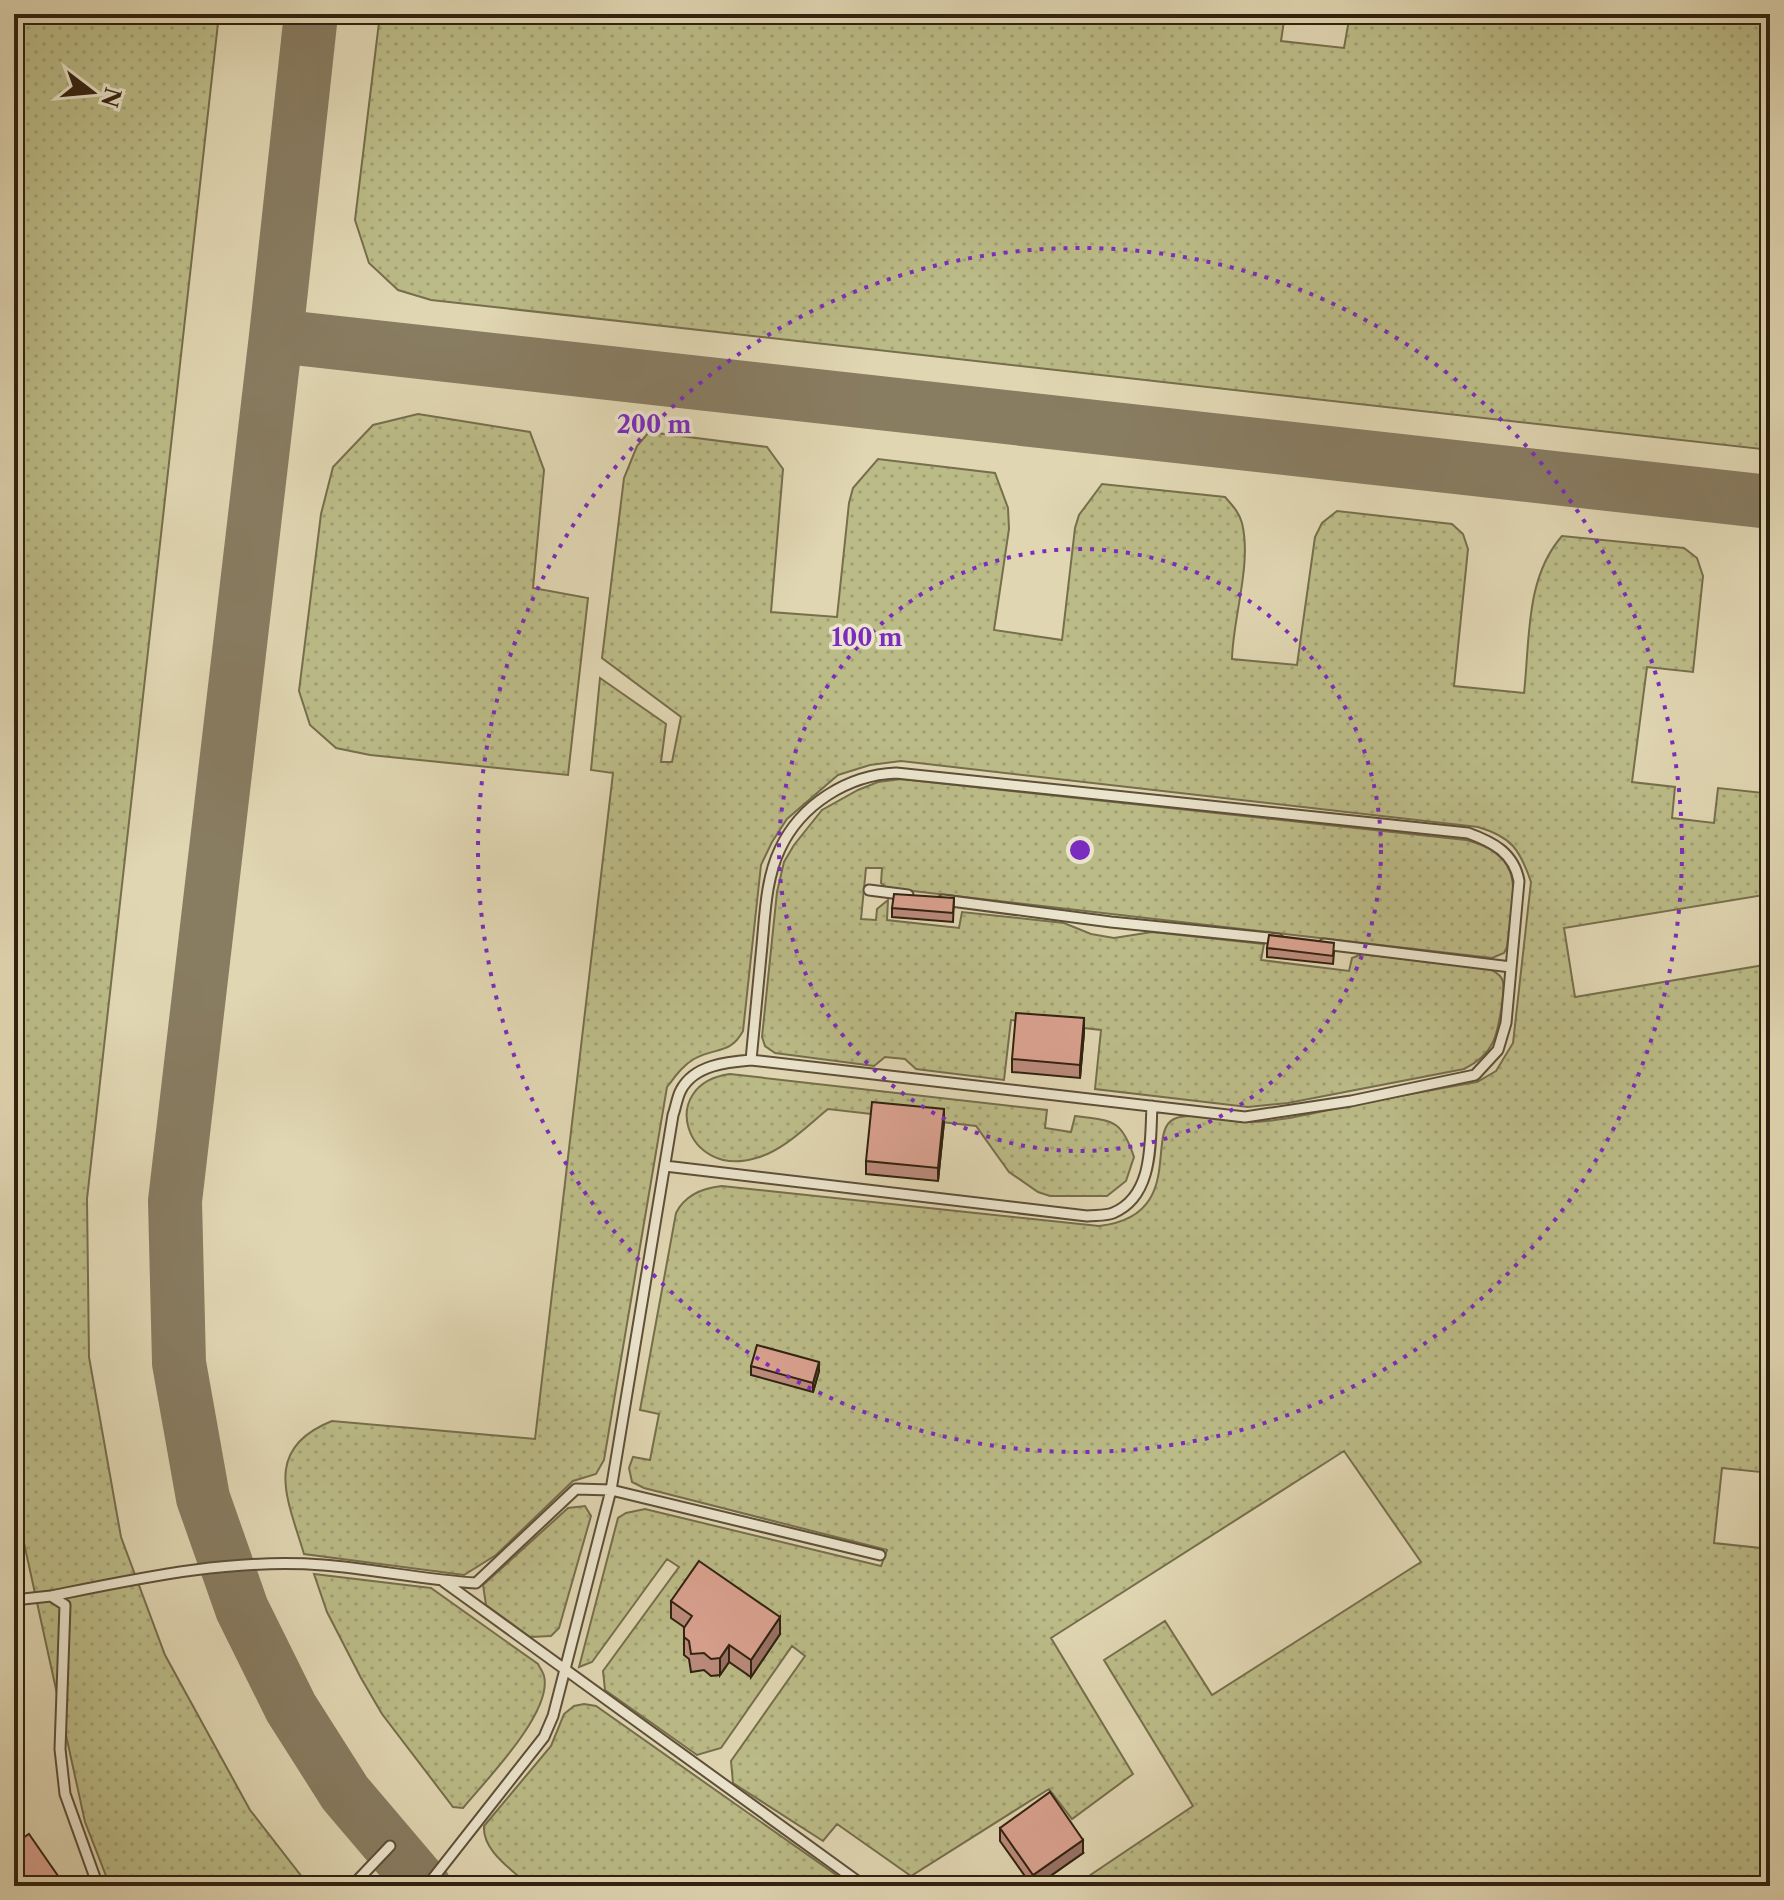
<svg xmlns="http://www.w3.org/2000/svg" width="1784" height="1900" viewBox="0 0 1784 1900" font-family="'Libre Caslon Text',serif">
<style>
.grass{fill:url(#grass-dots);stroke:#766e4c;stroke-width:2}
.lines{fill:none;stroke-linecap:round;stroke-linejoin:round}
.taxiway{stroke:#887c61;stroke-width:54}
.service-casing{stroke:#5d4f38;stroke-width:13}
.service{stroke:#ebe4cd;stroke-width:9}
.wall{fill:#bb8a7b;stroke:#312210;stroke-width:2}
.shaded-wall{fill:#987164;stroke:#312210;stroke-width:2}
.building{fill:#d9a18f;stroke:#312210;stroke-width:2}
.ring{fill:none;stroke:#7b2cbf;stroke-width:4;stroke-dasharray:4 8}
.centre{fill:#7b2cbf;stroke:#ebe4cd;stroke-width:4}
.ring-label{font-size:24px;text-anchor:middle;font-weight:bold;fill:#7b2cbf;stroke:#ebe4cd;stroke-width:7;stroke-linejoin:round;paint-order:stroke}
</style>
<defs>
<pattern id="grass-dots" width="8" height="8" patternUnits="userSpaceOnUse" patternTransform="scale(2)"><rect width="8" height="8" fill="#bbbb87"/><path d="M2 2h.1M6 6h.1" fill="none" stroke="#a1a074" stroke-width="1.8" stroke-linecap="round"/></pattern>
</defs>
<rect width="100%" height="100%" fill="#e0d6b2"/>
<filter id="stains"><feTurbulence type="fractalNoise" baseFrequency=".0025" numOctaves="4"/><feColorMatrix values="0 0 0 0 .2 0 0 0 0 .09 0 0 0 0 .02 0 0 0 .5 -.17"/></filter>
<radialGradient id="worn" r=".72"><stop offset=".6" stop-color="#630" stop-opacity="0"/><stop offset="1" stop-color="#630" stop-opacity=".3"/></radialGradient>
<!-- grass -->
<path class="grass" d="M14,14H219L87,1199L89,1357L121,1537L165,1655L250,1810L309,1886H110L85,1822L17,1511L14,1510Z
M380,14H1285L1281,41L1344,48L1350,14H1770V450L431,300L398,290L369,263L355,220Z
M418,414L530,432L544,470L533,588L588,598L568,775L370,755L336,748L310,725L299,691L321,514L333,467L373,425Z
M649,432L767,447L783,469L771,612L837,617L849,503L853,488L878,459L995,473L1008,508L1009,529L994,630L1062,640L1075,528L1079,515L1102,484L1225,497C1232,505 1239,512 1242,523C1252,564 1233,617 1232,659L1297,665L1315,537L1322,523L1337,511L1452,524L1463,534L1468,549L1454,686L1524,693C1530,640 1525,578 1562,536L1684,548L1697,558L1703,576L1693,672L1647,667L1632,782L1675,787L1672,818L1714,823L1718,788L1763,793L1770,739V894L1564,928L1575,997L1770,964V1473L1722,1468L1714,1543L1770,1549V1886H1074L1193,1806L1104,1660L1165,1621L1212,1695L1421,1562L1344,1451L1051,1638L1133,1774L1072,1819L1049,1789L911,1876L837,1824L823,1841L733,1783L731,1761L805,1656L792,1646L721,1748L697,1755L605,1690L603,1671L679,1567L667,1559L592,1662L579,1667L618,1518L626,1513L645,1509L881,1566L887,1550L644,1488L632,1482L629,1468L633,1457L650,1460L659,1414L640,1410L676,1213C685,1195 702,1188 722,1186L1099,1226C1187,1216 1145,1132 1174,1119C1191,1111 1228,1122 1247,1122C1278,1122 1308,1114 1338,1108C1384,1099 1430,1090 1477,1082L1496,1071L1513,1043L1531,882C1520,850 1512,837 1478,827L901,761L870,765L838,775L787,819L772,842L761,865L743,1031C730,1055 715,1047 694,1059C682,1066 675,1077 667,1087L604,1460L596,1474L573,1481L496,1555L464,1575L304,1554C288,1500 261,1449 332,1421L535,1439L613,773L591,770L600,678L666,724L661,762H672L681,717L602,658L624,478L637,446Z
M901,779L1466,840C1530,856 1512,897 1507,947L1504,953L1492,958L887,888L881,883L882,868H866L861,919L876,920L877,909L888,900L887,920L959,928L962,912L1064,923L1091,934L1114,938L1152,932L1264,944L1261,960L1349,971L1352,958L1362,954L1490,969C1496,972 1502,976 1503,982C1505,994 1498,1034 1492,1044C1486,1056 1476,1063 1464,1069L1288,1103L1248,1107L1095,1089L1101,1030L1011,1020L1004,1080L916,1069L905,1059L885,1057L874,1066L775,1053L765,1046L762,1037L777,892L784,862L794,845L822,810L858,790L878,782Z
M730,1074L1047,1110L1045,1128L1071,1132L1075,1116C1112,1121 1121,1118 1134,1157L1126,1181L1107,1196H1050L1038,1192L1009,1172L976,1126L828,1109C807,1126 783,1151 756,1158C685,1180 656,1084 730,1074Z
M585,1506L591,1516L559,1628L551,1636L530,1637L486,1605L483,1585L568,1508Z
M314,1574L431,1588L538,1664C540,1668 543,1672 544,1676C553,1712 486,1780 463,1808L453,1807L382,1714L361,1678L327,1612Z
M584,1704L596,1706L852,1886H529C513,1870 482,1851 484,1826L551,1746L564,1714L574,1706Z"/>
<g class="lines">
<!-- taxiway -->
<path class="taxiway" d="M311,14L276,336L175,1201L179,1363L203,1498L242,1609L291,1708L345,1793L424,1886
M276,336L1770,502"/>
<!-- service casing -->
<g class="service-casing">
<path id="service" d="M869,890L908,895
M943,900L1111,922L1278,939
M1324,944L1511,967
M665,1166L1087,1216C1095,1215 1106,1216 1113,1213C1154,1196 1150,1142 1152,1106
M443,1581L864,1886
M51,1596C140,1578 231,1558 323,1565C374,1569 424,1580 476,1583L576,1489L611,1490L880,1555
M14,1600L51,1596L65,1605L60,1749L65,1794L98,1886
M352,1886L390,1846
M427,1886L544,1737L553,1716L611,1490L673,1115C676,1107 677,1097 681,1090C694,1065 727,1062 751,1060L1245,1117L1351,1101L1475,1075L1498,1050L1506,1023L1519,881C1514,853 1493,842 1468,833L896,773C848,775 801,804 780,849C766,878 765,914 762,945C758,983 755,1022 751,1060"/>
</g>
<!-- service -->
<use href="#service" class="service"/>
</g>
<!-- wall -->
<path class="wall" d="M954,898L953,922L892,917V908Z
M1267,948L1334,952L1333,964L1267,957Z
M1084,1032L1080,1078L1012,1072V1059Z
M944,1122L938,1181L866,1174V1161Z
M751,1366L819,1371L813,1392L751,1375Z
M671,1601L780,1634L751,1677L729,1662L720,1675L711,1676L704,1670L691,1672L689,1659L684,1655V1627L671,1618Z
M1000,1828L1083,1853L1036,1886H1032L1000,1841Z"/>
<!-- shaded-wall -->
<path class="shaded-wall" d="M1084,1018V1032L1080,1078V1065Z
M944,1109V1122L938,1181V1168Z
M819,1362V1371L813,1392V1383Z
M780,1617V1634L751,1677V1660Z
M729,1645V1662L720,1675V1658Z
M1083,1840V1853L1036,1886H1033V1875Z"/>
<!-- building -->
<path class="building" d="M894,894L954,898L953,913L892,908Z
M1269,935L1334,943L1333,956L1267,948Z
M1016,1013L1084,1018L1080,1065L1012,1059Z
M872,1102L944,1109L938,1168L866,1161Z
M757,1345L819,1362L813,1383L751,1366Z
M699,1561L780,1617L751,1660L729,1645L720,1658L711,1659L704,1653L691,1654L689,1641L684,1637V1628L692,1616L671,1601Z
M1050,1792L1083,1840L1033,1875L1000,1828Z
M29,1834L65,1886H14V1844Z"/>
<!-- distance rings -->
<g class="ring">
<circle cx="1080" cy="850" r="301"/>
<circle cx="1080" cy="850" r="602"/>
</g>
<circle cx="1080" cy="850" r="12" class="centre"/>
<g class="ring-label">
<text x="654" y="433">200 m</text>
<text x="867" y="646">100 m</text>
</g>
<!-- margin -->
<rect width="1784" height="1900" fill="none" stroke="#e0d6b2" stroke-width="48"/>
<rect x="16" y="16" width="1752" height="1868" fill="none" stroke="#312210" stroke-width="4"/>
<rect x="24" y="24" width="1736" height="1852" fill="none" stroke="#312210" stroke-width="2"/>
<!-- north arrow -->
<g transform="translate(92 92) rotate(106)" stroke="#ebe4cd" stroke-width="6" paint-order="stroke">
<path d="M0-6L14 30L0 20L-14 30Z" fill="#312210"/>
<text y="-12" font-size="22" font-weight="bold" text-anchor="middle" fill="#312210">N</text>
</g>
<rect width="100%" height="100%" filter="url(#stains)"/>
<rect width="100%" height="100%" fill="url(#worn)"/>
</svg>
